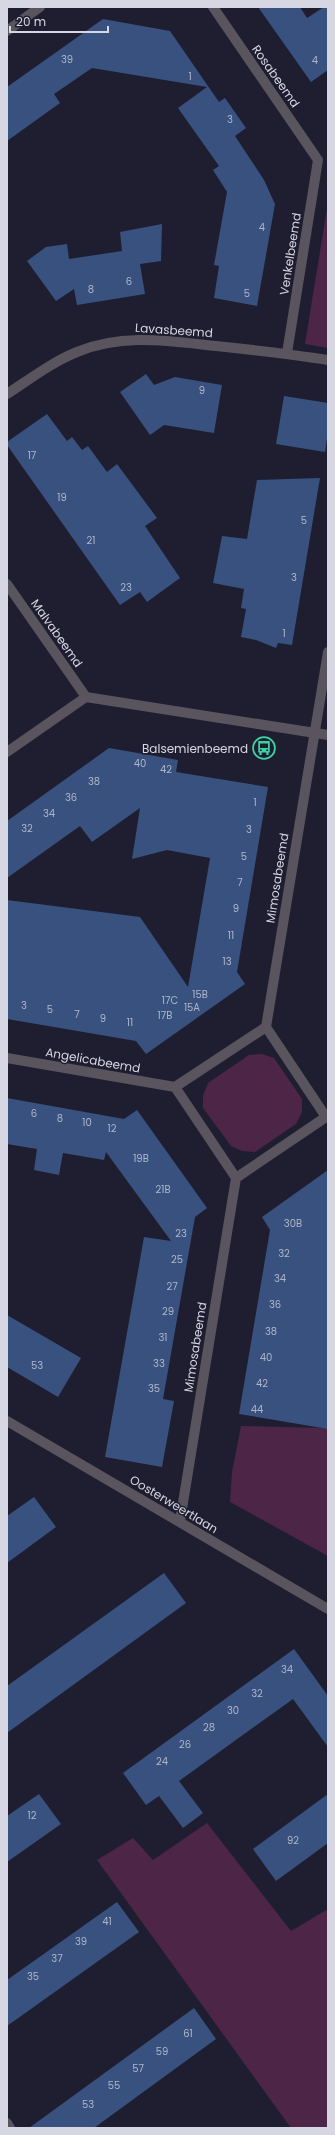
<svg xmlns="http://www.w3.org/2000/svg" width="335" height="2135" viewBox="0 0 335 2135" font-family="Poppins,sans-serif">
<style>
.green{fill:#4d2546}
.building{fill:#38517e}
.lines{fill:none;stroke-linecap:round;stroke-linejoin:round}
.minor{stroke:#59545d;stroke-width:10}
.labels{text-anchor:middle;dominant-baseline:central;stroke-width:3;stroke-linejoin:round;paint-order:stroke}
.number-label{font-size:10px;fill:#afb6ca}
.street-label{font-size:12px;fill:#d7d7e3;stroke:#1f1e30}
.poi-label{font-size:12px;fill:#d7d7e3;stroke:#1f1e30;text-anchor:end}
</style>
<rect width="100%" height="100%" fill="#1f1e30"/>
<!-- green -->
<path class="green" d="M328,202V348L305,344Z
M262,1054L274,1058L302,1099V1112L296,1124L255,1152L242,1151L231,1146L203,1108V1096L208,1083L249,1055Z
M328,1409V1556L230,1502L232,1472L241,1426L324,1428Z
M207,1823L291,1931L328,1909V2128H291L97,1860L133,1838L153,1860Z"/>
<!-- building -->
<path class="building" d="M258,7H300L307,18L324,7H328V70L311,82Z
M103,19L170,31L219,102L225,98L246,128L235,136L264,180L275,204L257,306L214,298L219,266L214,265L227,192L213,170L219,166L178,108L207,87L92,68L54,94L60,103L7,141V87Z
M162,224L161,261L140,264L145,294L77,305L74,289L56,301L27,261L46,247L67,244L69,259L122,251L120,232Z
M146,374L154,385L175,377L222,385L214,433L164,425L150,435L120,392Z
M284,396L328,403V432L325,452L276,444Z
M47,414L67,441L72,437L82,450L88,446L107,472L117,464L157,518L145,526L180,578L147,602L140,592L120,605L7,445V442Z
M320,478L292,645L278,643L276,648L256,640L241,637L246,609L241,608L244,589L213,583L222,536L247,539L257,480Z
M109,748L178,760L176,772L268,787L237,972L245,984L146,1054L136,1041L7,1019V900L140,917L188,987L210,858L167,850L132,859L140,808L92,842L80,826L7,878V821Z
M7,1098L124,1119L137,1110L207,1208L195,1217L172,1348L163,1399L174,1401L162,1467L105,1457L144,1237L171,1241L106,1152L104,1160L63,1153L59,1175L34,1170L37,1149L7,1144Z
M328,1170V1429L239,1414L270,1230L262,1217Z
M7,1315L81,1358L58,1397L7,1367Z
M34,1497L56,1527L7,1563V1516Z
M164,1573L186,1603L7,1733V1686Z
M294,1649L328,1696V1747L293,1699L179,1781L203,1813L183,1828L159,1796L146,1805L123,1773Z
M39,1794L61,1824L7,1862V1816Z
M328,1794V1843L276,1881L253,1849Z
M117,1902L139,1932L7,2026V1980Z
M194,2008L216,2039L94,2128H29Z"/>
<g class="lines">
<!-- minor -->
<path class="minor" d="M213,7L318,160L287,353
M7,31L40,7
M7,394C30,379 52,362 77,352C122,333 169,341 216,346C254,350 291,354 328,360
M7,584L86,697
M7,752L86,697L328,735
M7,1058L175,1087
M236,1178L326,1117L266,1027L328,652
M7,1421L328,1609
M180,1521L236,1178L175,1087L266,1027
M7,2123L10,2128"/>
</g>
<!-- icons -->
<defs>
<g id="bus-ring" transform="scale(1.15)"><circle r="9.5" fill="#1f1e30" stroke="#3dd4a3" stroke-width="1.5"/><path d="M-5-6H5V4H4V6H2V4H-2V6H-4V4H-5ZM-3.5-4V0h7V-4ZM-3.5 1.2v1.5H-2V1.2ZM2 1.2v1.5H3.5V1.2Z" fill="#3dd4a3"/></g>
</defs>
<g fill-rule="evenodd">
<use href="#bus-ring" x="264" y="748"/>
</g>
<g class="labels">
<!-- number labels -->
<g class="number-label">
<text x="67" y="59">39</text>
<text x="315" y="60">4</text>
<text x="190" y="76">1</text>
<text x="230" y="119">3</text>
<text x="262" y="227">4</text>
<text x="129" y="281">6</text>
<text x="91" y="289">8</text>
<text x="247" y="293">5</text>
<text x="202" y="390">9</text>
<text x="32" y="455">17</text>
<text x="62" y="497">19</text>
<text x="304" y="520">5</text>
<text x="91" y="540">21</text>
<text x="294" y="577">3</text>
<text x="126" y="587">23</text>
<text x="284" y="633">1</text>
<text x="140" y="763">40</text>
<text x="166" y="769">42</text>
<text x="94" y="781">38</text>
<text x="71" y="797">36</text>
<text x="255" y="802">1</text>
<text x="49" y="813">34</text>
<text x="27" y="828">32</text>
<text x="249" y="829">3</text>
<text x="244" y="856">5</text>
<text x="240" y="882">7</text>
<text x="236" y="908">9</text>
<text x="231" y="935">11</text>
<text x="227" y="961">13</text>
<text x="200" y="994">15B</text>
<text x="170" y="1000">17C</text>
<text x="24" y="1005">3</text>
<text x="192" y="1007">15A</text>
<text x="50" y="1009">5</text>
<text x="77" y="1014">7</text>
<text x="165" y="1015">17B</text>
<text x="103" y="1018">9</text>
<text x="130" y="1022">11</text>
<text x="34" y="1113">6</text>
<text x="60" y="1118">8</text>
<text x="87" y="1122">10</text>
<text x="112" y="1128">12</text>
<text x="141" y="1158">19B</text>
<text x="163" y="1189">21B</text>
<text x="293" y="1223">30B</text>
<text x="181" y="1233">23</text>
<text x="284" y="1253">32</text>
<text x="177" y="1259">25</text>
<text x="280" y="1278">34</text>
<text x="172" y="1286">27</text>
<text x="275" y="1304">36</text>
<text x="168" y="1311">29</text>
<text x="271" y="1331">38</text>
<text x="163" y="1337">31</text>
<text x="266" y="1357">40</text>
<text x="159" y="1363">33</text>
<text x="37" y="1365">53</text>
<text x="262" y="1383">42</text>
<text x="154" y="1388">35</text>
<text x="257" y="1409">44</text>
<text x="287" y="1669">34</text>
<text x="257" y="1693">32</text>
<text x="233" y="1710">30</text>
<text x="209" y="1727">28</text>
<text x="185" y="1744">26</text>
<text x="162" y="1761">24</text>
<text x="32" y="1815">12</text>
<text x="293" y="1840">92</text>
<text x="107" y="1921">41</text>
<text x="81" y="1941">39</text>
<text x="57" y="1958">37</text>
<text x="33" y="1976">35</text>
<text x="188" y="2033">61</text>
<text x="162" y="2051">59</text>
<text x="138" y="2068">57</text>
<text x="114" y="2085">55</text>
<text x="88" y="2104">53</text>
</g>
<!-- street labels -->
<g class="street-label">
<text transform="translate(276 76) rotate(55)">Rosabeemd</text>
<text transform="translate(290 254) rotate(-81)">Venkelbeemd</text>
<text transform="translate(174 330) rotate(4)">Lavasbeemd</text>
<text transform="translate(57 633) rotate(55)">Malvabeemd</text>
<text transform="translate(277 878) rotate(-81)">Mimosabeemd</text>
<text transform="translate(93 1060) rotate(10)">Angelicabeemd</text>
<text transform="translate(195 1347) rotate(-81)">Mimosabeemd</text>
<text transform="translate(174 1504) rotate(31)">Oosterweertlaan</text>
</g>
<!-- poi labels -->
<g class="poi-label">
<text x="248" y="748">Balsemienbeemd</text>
</g>
</g>
<!-- border -->
<rect width="335" height="2135" fill="none" stroke="#d7d7e3" stroke-width="16"/>
<!-- scale -->
<path d="M10 26v6h98v-6" fill="none" stroke="#d7d7e3" stroke-width="2"/>
<text x="16" y="26" font-size="12" fill="#d7d7e3" stroke="#1f1e30" stroke-width="3" paint-order="stroke">20 m</text>
</svg>
